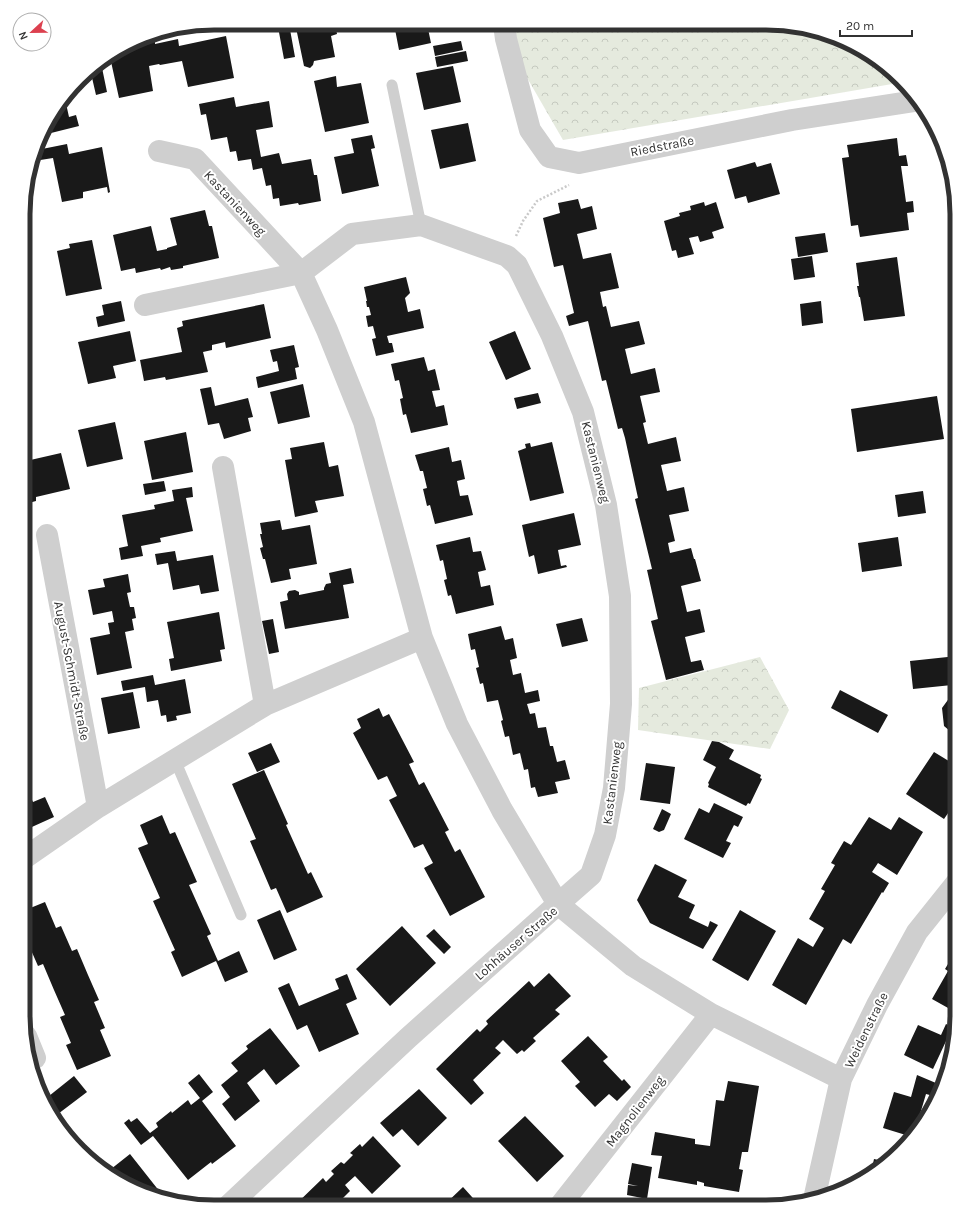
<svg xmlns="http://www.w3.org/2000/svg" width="980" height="1230" viewBox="0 0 980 1230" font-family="Karla,sans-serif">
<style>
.forest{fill:url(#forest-crowns)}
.building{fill:#191919}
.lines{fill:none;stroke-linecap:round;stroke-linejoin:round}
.path{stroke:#c9c9c9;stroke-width:2.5;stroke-dasharray:2 2;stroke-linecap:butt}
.service{stroke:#cfcfcf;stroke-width:11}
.minor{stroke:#cfcfcf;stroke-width:22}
.labels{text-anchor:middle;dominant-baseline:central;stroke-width:4;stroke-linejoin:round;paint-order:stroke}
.street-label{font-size:13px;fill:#323232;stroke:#fff}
.rim{fill:none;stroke:#323232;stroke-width:5}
</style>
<defs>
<pattern id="forest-crowns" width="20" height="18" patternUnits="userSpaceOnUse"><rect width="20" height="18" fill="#e5eade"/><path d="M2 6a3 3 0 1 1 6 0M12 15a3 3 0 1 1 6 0" fill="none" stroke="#c5c9bf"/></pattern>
</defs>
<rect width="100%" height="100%" fill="#fff"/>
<!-- forest -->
<path class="forest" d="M214,23H259L141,40L152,33Z
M496,24L791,25L872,55L898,83L563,140Z
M760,657L789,710L770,749L638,730L639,688Z"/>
<!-- building -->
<path class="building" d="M295,23H335L337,34L331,36L335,57L314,61L313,65L310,68L304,66Z
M289,24L295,57L284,59L278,27Z
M394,24H427L431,43L399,50Z
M226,36L234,78L188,87L182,61L160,65L159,64L149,66L153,91L119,98L110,57L130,46L155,41V44L178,39L179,46Z
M461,41L463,50L435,56L433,46Z
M466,51L468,61L437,67L435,57Z
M101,63L107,92L96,95L90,69Z
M453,66L461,102L424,110L416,73Z
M336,76L337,87L361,83L369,123L325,132L314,81Z
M234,97L236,107L269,101L273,127L256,130L261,157L279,153L282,164L311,159L314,175H317L321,201L299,205L298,203L280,206L279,198L273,199L271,185L266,186L262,168L253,170L251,159L238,161L236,151L230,152L227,137L211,140L206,114L201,115L199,104Z
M65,99L69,117L76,115L79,126L43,135L48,119Z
M468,123L476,161L440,169L431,130Z
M372,135L375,148L371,149L379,186L342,194L334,157L354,153L351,139Z
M897,138L899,156L906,155L908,166H901L906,202L913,201L914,212L907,213L909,230L860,237L858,225L851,226L842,158L849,157L847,145Z
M41,142L42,149L67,144L69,154L102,147L110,192L108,193L107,187L83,192V198L62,202L53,158L34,161Z
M755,162L757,167L771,163L780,194L748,203L746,196L735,199L727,170Z
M578,199L581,209L592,206L597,229L577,234L583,259L611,253L619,288L600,292L603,307L606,306L611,327L639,321L645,344L625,349L631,374L655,368L660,392L640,396L646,422L643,423L648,444L676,437L681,461L661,465L667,491L684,487L689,511L669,515L675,541L668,543L670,553L691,548L694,559H695L701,581L681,586L687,612L700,609L705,632L685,637L691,662L701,660L704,670L666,680L651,621L658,619L647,570L652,569L635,499L638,498L625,438L622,428L618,429L606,380L602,381L588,321L569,326L566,316L574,313L563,265L554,267L543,218L560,213L558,203Z
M704,202L705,206L716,202L724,228L712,232L714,238L700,242L698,236L689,238L694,254L678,258L676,250L672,251L664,221L680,216L679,213L691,210L690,206Z
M205,210L209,226H212L219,258L183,266V268L171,270L170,267L161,270L160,268L136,273L135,268L121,271L113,235L151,226L157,251L167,249V248L177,245L170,218Z
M825,233L828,252L798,257L795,237Z
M92,240L102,289L66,296L57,251L70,248L69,244Z
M812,256L815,277L794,280L791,259Z
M897,257L905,316L864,321L860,297H859L857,286H859L856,263Z
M406,277L410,293L405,298L408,312L420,309L424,328L387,336L389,343H392L394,352L376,356L372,339L376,338L373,326L368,327L366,316L371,315L369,307H367L366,301H367L364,287Z
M121,301L125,321L98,327L96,317L104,315L102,305Z
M821,301L823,323L802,326L800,304Z
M264,304L271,338L226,348L225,342L212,345V350L203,352L208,372L166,380L165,377L144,381L140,360L182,352L177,328L183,326L182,321Z
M130,331L136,361L113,366L116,378L88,384L78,342Z
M515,331L531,369L506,380L489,342Z
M294,345L299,367L295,368L297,379L258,388L256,377L279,371L277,361L273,362L270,350Z
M424,357L428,371L435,369L440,390L432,391L436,407L444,405L448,425L411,433L406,414L403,415L400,399L403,398L399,380L395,381L391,364Z
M303,384L310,417L278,424L270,392Z
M211,387L215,406L248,398L253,417L248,418L251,431L224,439L219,423L208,425L200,389Z
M538,393L541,403L517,409L514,398Z
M937,396L944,439L857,452L851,409Z
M115,422L123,459L87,467L78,430Z
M186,432L193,472L152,480L144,441Z
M324,442L329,467L338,465L344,496L315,501L318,512L295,517L285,460L292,459L290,448Z
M552,442L564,493L530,501L518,451L526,448L525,444L530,443L531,447Z
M449,447L452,462L461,460L465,479L457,481L460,496L468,495L473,515L435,524L430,505L427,506L423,489L427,488L423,471H420L415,455Z
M61,453L70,489L36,497V501L25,504L24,481L31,480L26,461Z
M164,481L166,491L145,495L143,484Z
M192,487L193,497L186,498L193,531L160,538L161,542L141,546L143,556L121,560L119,548L128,546L122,515L155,509L154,505L174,501L172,490Z
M923,491L926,513L898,517L895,495Z
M574,513L581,545L558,550L561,566L566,565L567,567L538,574L534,555L529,557L522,525Z
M280,520L282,530L310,525L317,564L289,569L291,579L271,583L265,559H263L260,548L263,547L260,534H262L260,523Z
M470,537L473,552L481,551L486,570L478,572L481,587L490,585L494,605L456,614L451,595L448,596L444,580L447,579L443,560L440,561L436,545Z
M898,537L902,566L862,572L858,543Z
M175,551L177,561L213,555L219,591L201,594L199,585L173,590L168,563L157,565L155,554Z
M351,568L354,583L343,585L349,618L285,629L280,602L288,600L287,594L289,591L295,590L299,592V595L324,590V588L326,584L331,583L329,573Z
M128,574L131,592L127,593L130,607H134L136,618L132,619L134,630L125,632L132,668L97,675L90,638L110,634L108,623L114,622L112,611L93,615L88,590L105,587L103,579Z
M219,612L225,649L220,650L222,661L171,671L169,659L174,658L167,622Z
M582,618L588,641L562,647L556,624Z
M273,619L279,652L269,654L262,621Z
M501,626L505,640L513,638L517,658L510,660L513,675L521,673L525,693L538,690L540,701L527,704L530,714L535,713L538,728L546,727L550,746H553L557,762L565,760L570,779L555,782L558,793L538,797L535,787L531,788L528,769L524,770L520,753L513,755L509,736L505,737L501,721L503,720L498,700L487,702L483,683L480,684L476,668L479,667L475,649L471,650L468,634Z
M957,656V737L944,726L942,708L953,693L952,685L913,689L910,661Z
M153,675L155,685L185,679L191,713L176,716L177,720L167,722L166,715L161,716L158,700L147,702L145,687L123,691L121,681Z
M840,690L888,715L878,733L831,708Z
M133,692L140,728L108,734L101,698Z
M379,708L383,717L389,714L414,762L409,764L419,785L424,782L449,830L445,832L455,852L460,849L485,897L450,916L424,868L433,863L423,844L414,848L389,800L397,796L387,776L378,780L353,733L361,728L357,719Z
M712,741L719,742L734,750L729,759L761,775L760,778L762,779L750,804L748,803L746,806L708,787L709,784L708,783L716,767L703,760Z
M271,743L280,762L257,772L248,753Z
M934,752L957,766V800L944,819L906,794Z
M646,763L675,767L670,804L640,800Z
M264,770L288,824L286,825L308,874L311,872L323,897L287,913L276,888L271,890L250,841L256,839L232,784Z
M23,782L33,802L45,797L54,817L23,831Z
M714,803L743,817L738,827L734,825L726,841L731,843L723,858L684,839L699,808L709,813Z
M662,809L671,814L664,830L659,832L653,829Z
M162,815L170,834L175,832L197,882L189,885L211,934L207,936L218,961L239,951L248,972L225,982L216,961L182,977L171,952L175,950L153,901L160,898L138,848L148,844L140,825Z
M869,817L891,830L899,817L923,832L897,875L878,863L872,872L889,883L883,893L882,892L851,944L843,939L806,1005L772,985L798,938L813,947L824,928L809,919L825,891L821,889L835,865L831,863L844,841L851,845Z
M655,864L687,880L678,897L695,905L689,918L708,927L710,921L718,925L703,949L650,923L637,900Z
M45,902L56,928L61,926L72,951L77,949L88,975L99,1000L94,1002L105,1028L100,1030L111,1056L77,1070L66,1045L71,1043L60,1017L65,1015L54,990L43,964L38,966L27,941L23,942V911Z
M280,910L297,950L274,960L257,920Z
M740,910L776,931L748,981L712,960Z
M402,926L436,963L390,1006L356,969Z
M434,929L451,947L444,954L426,936Z
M957,949V1013L932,999L948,971L945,969Z
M549,973L571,996L555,1010L560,1014L533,1038L536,1041L524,1052L522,1050L517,1054L503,1040L495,1048L501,1053L473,1080L484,1093L471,1105L436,1069L477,1029L480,1032L488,1024L486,1021L529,981L534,987Z
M347,974L357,999L346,1004L359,1034L319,1052L307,1025L297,1030L278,988L289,983L299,1006L339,989L335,979Z
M946,1024L956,1029L954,1042L947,1039L933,1069L904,1055L918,1025L941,1035Z
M270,1028L300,1066L276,1085L264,1069L247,1083L260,1101L235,1121L222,1104L230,1097L221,1085L238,1071L231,1063L248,1049L246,1046Z
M588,1036L608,1057L603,1061L622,1081L624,1079L631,1087L617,1101L609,1094L595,1107L575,1086L580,1082L561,1061Z
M199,1074L213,1092L202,1101L236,1146L212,1164L211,1162L188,1180L153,1136L141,1145L124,1123L129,1119L131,1122L137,1118L150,1133L158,1127L156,1123L171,1111L172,1113L188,1100L191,1105L200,1098L188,1083Z
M917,1075L943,1086L937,1097L926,1094L915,1131L909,1136L883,1128L894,1092L911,1097Z
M74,1076L87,1092L54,1117L48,1111L44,1100Z
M728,1081L759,1086L748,1152H742L739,1169L743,1170L739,1192L704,1186V1183L697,1181V1185L658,1178L662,1156L651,1155L655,1132L695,1139V1144L710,1146L716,1100L724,1101Z
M419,1089L447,1118L418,1146L402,1129L393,1137L380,1123Z
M525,1116L564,1156L537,1182L498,1141Z
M373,1136L401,1166L372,1194L355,1176L345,1185L350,1191L342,1199L350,1207H293L323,1178L326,1182L334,1174L331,1171L341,1162L344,1164L353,1155L350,1153L360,1144L362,1147Z
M130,1154L160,1192L153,1197L106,1173Z
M874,1159L883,1161L871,1173Z
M632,1163L652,1167L647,1199L627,1195L628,1185L638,1186L628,1184Z
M463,1187L481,1207H442Z"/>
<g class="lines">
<!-- path -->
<path class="path" d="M516,236L523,221L537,201L569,185"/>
<!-- service -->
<path class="service" d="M392,85L421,225
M175,760L241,915"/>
<!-- minor -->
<path class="minor" d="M504,24L506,39L530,130L549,157L579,163L792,120L915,101
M421,225L507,256L517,265L552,336L583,412L606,505L620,596L621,704L614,788L605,835L591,875L558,904L502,810L457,724L422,638L364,422L327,330L301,273L352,234Z
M145,305L301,273L195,159L159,151
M223,467L265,705
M47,535L98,807
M23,859L98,807L265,705L422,638
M26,1036L35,1058
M815,1195L841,1079L877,1005L917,932L957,882
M227,1207L408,1038L558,904L633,966L711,1014L841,1079
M559,1207L711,1014"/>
</g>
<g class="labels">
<!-- street labels -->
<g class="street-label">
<text transform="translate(662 146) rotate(-11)">Riedstraße</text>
<text transform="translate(235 203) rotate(47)">Kastanienweg</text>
<text transform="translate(596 462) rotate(76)">Kastanienweg</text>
<text transform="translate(72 671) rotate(79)">August-Schmidt-Straße</text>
<text transform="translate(612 783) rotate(-83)">Kastanienweg</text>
<text transform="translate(516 943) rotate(-41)">Lohhäuser Straße</text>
<text transform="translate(866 1030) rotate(-64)">Weidenstraße</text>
<text transform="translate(635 1111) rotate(-52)">Magnolienweg</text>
</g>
</g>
<!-- crop -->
<path d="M0 0H980V1230H0ZM214 30H766A184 184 0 0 1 950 214V1016A184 184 0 0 1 766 1200H214A184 184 0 0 1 30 1016V214A184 184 0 0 1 214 30Z" fill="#fff" fill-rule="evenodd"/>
<path class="rim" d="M214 30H766A184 184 0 0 1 950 214V1016A184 184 0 0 1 766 1200H214A184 184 0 0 1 30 1016V214A184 184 0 0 1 214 30Z"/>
<!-- north arrow -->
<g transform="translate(32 32) rotate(248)"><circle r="19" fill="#ffffff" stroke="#adadad"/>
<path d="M0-3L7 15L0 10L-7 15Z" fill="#dc404f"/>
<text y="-6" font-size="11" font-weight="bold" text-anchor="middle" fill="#323232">N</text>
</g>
<!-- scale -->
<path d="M840 30v6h72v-6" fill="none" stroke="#323232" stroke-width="2"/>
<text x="846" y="30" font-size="12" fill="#323232" stroke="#ffffff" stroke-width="3" paint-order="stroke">20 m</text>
</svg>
